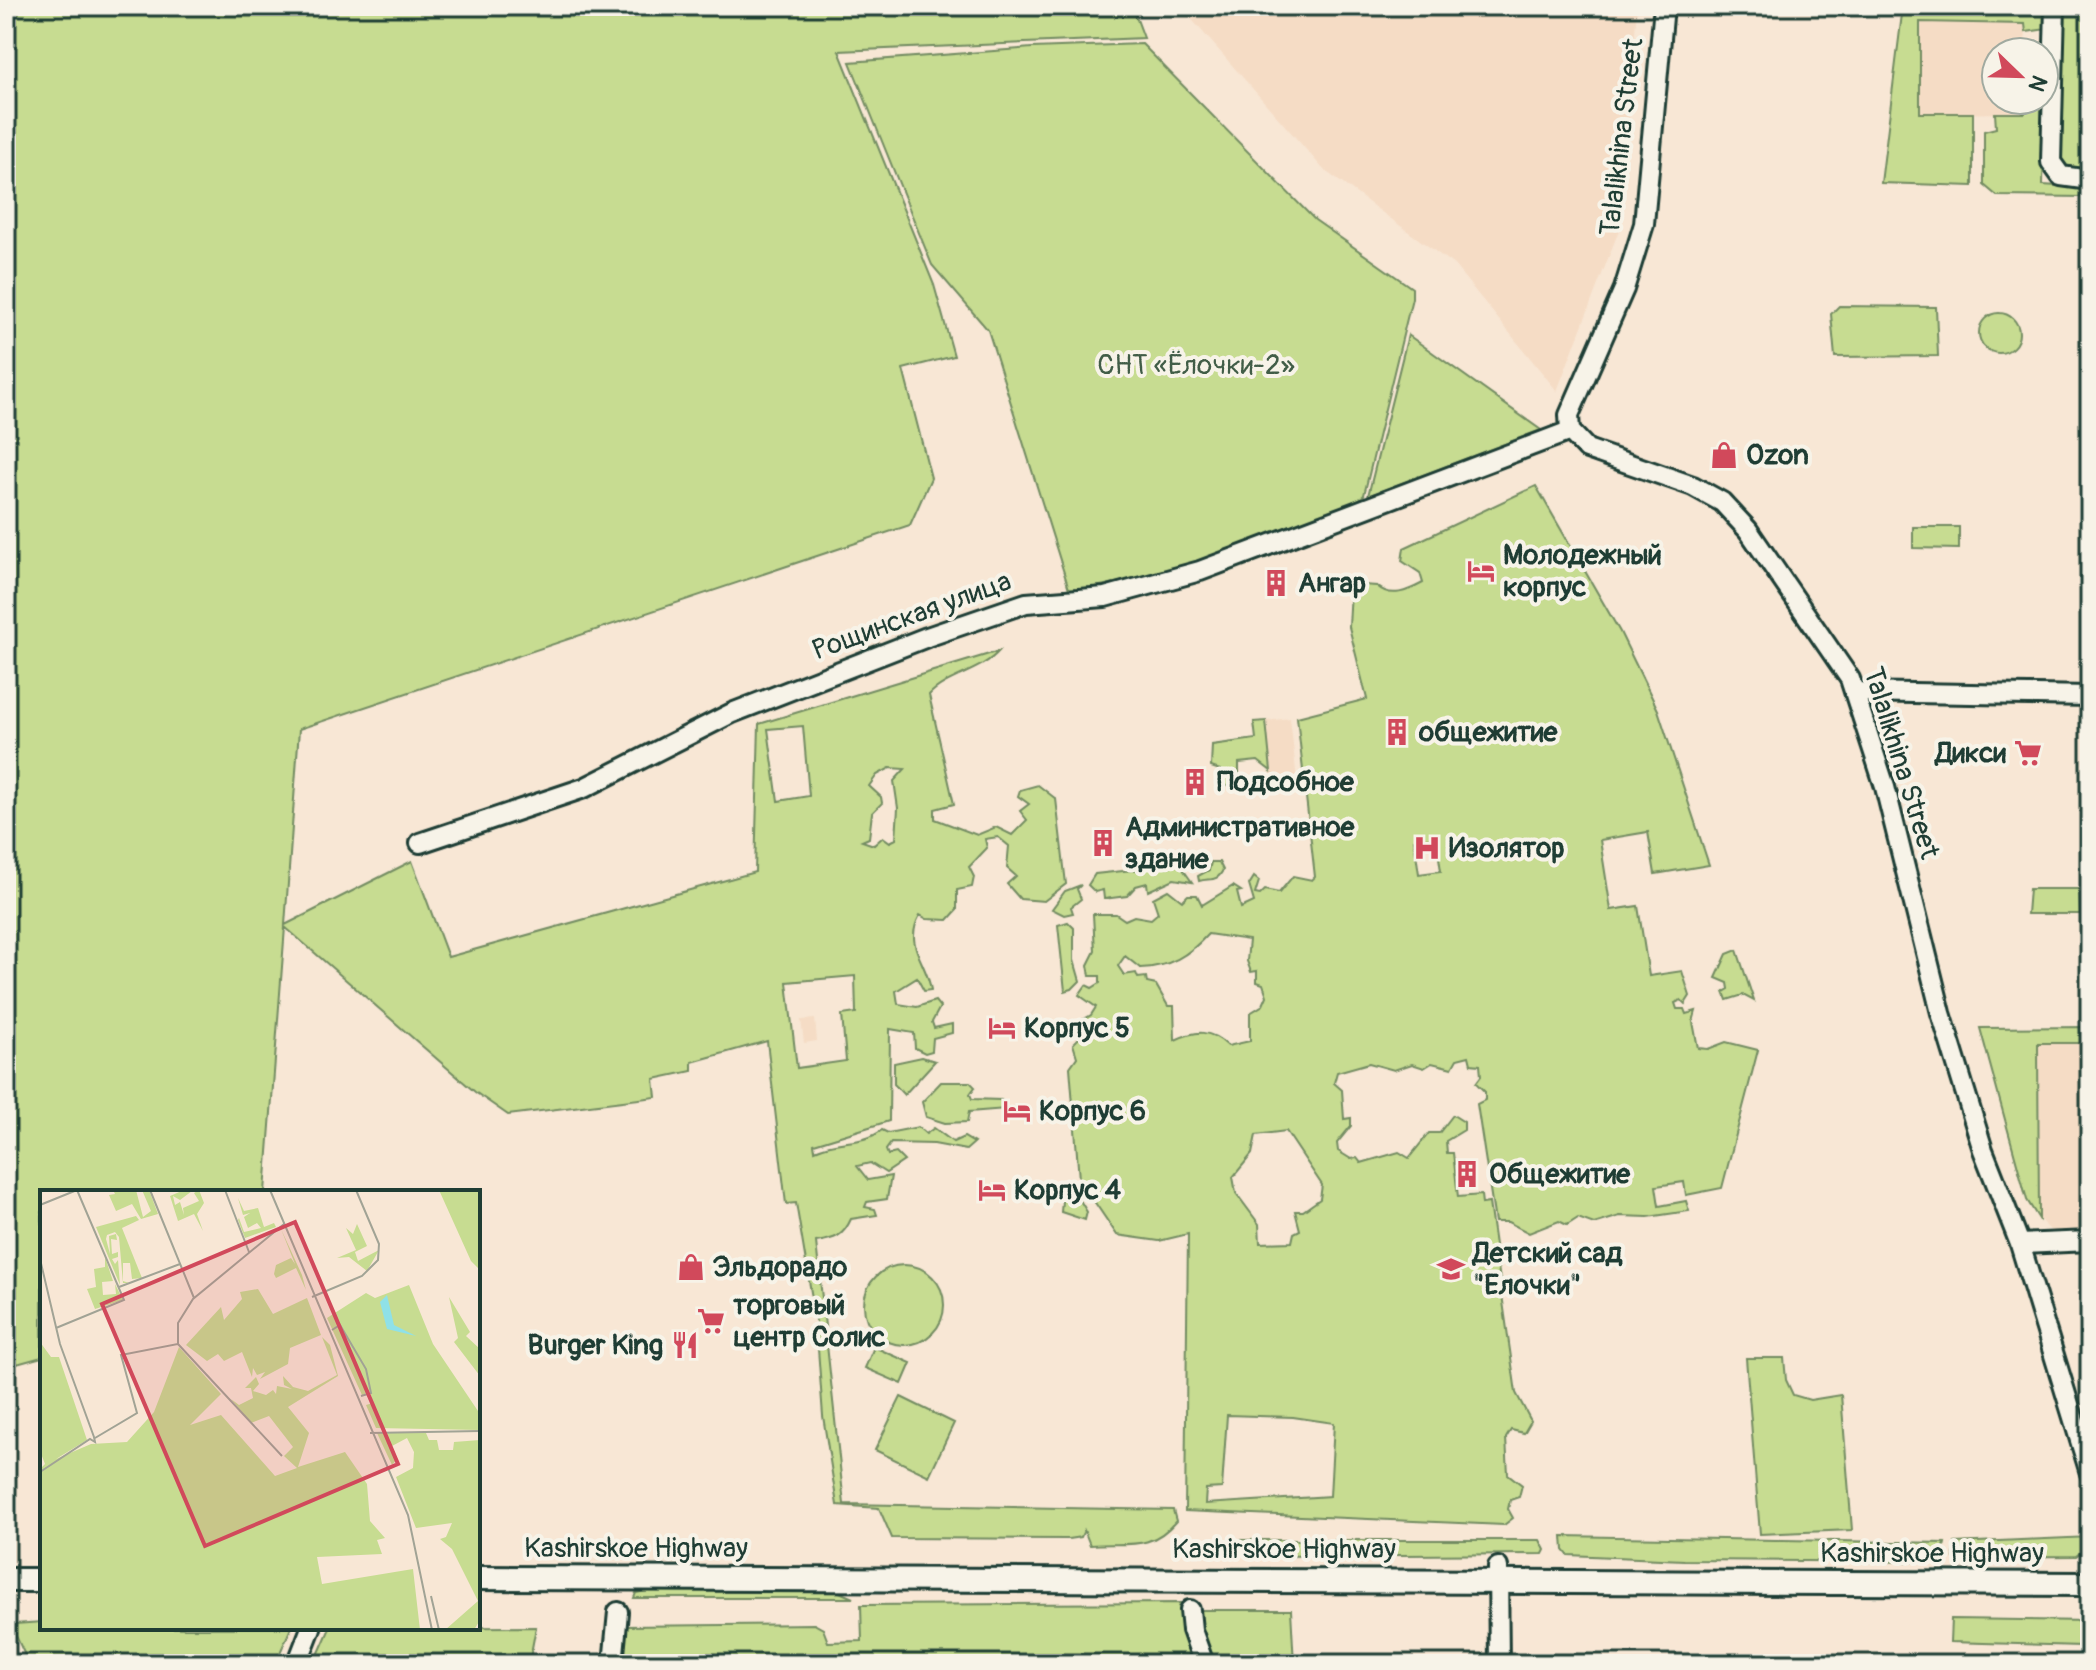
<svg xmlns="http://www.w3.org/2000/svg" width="2096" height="1670" viewBox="0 0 2096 1670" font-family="Pangolin,sans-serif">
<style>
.built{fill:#f5dcc5}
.green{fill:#c7dc91;stroke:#738c62;stroke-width:2;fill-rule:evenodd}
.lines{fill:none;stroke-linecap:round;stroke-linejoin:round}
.minor-casing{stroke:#1f3d34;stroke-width:24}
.major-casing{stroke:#1f3d34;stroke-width:28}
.minor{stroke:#f7f3e8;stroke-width:18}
.major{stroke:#f7f3e8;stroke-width:22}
.labels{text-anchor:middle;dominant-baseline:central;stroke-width:8;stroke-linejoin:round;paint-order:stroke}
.street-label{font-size:28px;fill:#1f3d34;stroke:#f7f3e8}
.park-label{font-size:28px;fill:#415d47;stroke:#f7f3e8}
.poi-label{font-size:28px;font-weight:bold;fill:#1f3d34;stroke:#f7f3e8;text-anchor:start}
.inset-road{fill:none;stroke:#a1a395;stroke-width:2}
.view{fill:#d1495b;fill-opacity:0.15;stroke:#d1495b;stroke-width:4}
.inset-edge{fill:none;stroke:#1f3d34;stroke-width:4}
</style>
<rect width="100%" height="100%" fill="#f8e7d5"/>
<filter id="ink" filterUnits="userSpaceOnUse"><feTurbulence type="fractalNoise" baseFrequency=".0125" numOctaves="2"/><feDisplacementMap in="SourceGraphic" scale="16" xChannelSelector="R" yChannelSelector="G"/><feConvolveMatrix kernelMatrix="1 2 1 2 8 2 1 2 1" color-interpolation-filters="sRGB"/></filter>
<g filter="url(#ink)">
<!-- built -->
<path class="built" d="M1180,6H1637L1621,225L1557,391L1454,265L1324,170Z
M1920,22L2026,24L2025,52H1996V100H2025V113L1920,114Z
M1290,718L1297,780L1272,783L1266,721Z
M815,1019L817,1041L804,1043L801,1020Z
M2038,1043L2090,1044V1235L2054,1234L2039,1219Z"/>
<!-- green -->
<path class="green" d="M6,6H1132L1144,38L839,51L934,285L954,356L903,369L931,478L910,525L299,729L285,925L412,861L448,957L755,872L759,724L999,651C981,672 946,676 929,695L954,804L935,809V819L977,835L996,827L1012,835L1027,820L1020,811L1029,804L1018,796L1020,790L1038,785L1056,799L1066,884L1044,901L1020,899L1007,884L1016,876L1007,868L1009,846L998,837L985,839L987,848L969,867L974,877L972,887L957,890V910L948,920L927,919L920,915C903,945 927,962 931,990L924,991L917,978L896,991L898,1004L917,1007L935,1001L940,1007L932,1022L934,1028L952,1024V1033L933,1038L932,1051L925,1053L915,1048L914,1033L890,1029L889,1121L814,1144L815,1150C842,1138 861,1146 882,1130L888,1133L918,1127L926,1134L934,1128L953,1142L964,1137L974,1143L966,1150L934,1144L891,1143L886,1150L888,1155L896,1153L904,1161L886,1173L870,1163L857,1166L868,1180L891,1176L887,1199L867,1202L865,1207L875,1209L877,1215L851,1219C843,1237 835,1239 816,1242L844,1504L1173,1510L1176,1521C1150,1552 1127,1542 1090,1545L1084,1530L1081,1537L1068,1539L892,1538L879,1508L837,1505L823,1416L816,1322L796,1203L786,1204L767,1041L692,1062V1071L654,1079L656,1097L508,1115L475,1092L285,927L265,1192H42V1357L6,1367ZM803,726L809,796L778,801L768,729ZM890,768L905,769L894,781L898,808L896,839L890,842L883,837L874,845L862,841L869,838L872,813L882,803L881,797L869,786L877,775ZM855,976L856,1013L842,1015L846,1061L797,1068L787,982Z
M1903,6H2047V29L2026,32L2025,24L1920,22V113H1973V186L1881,183Z
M2061,6H2090V173L2064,171L2058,161Z
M2025,43H2042L2046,47L2043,185L2087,188L2085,197L1997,196L1984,185V131L1996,128L1995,113H2025V100H2044V52H2025Z
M1142,44L1315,220L1412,288V298L1364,495L1351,507L1196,567L1070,592L988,330L932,265L850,62L1032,48Z
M1839,306L1936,307L1938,356L1835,357L1831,314Z
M1979 333a20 20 0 1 1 40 0a20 20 0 1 1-40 0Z
M1408,335L1541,430L1368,496Z
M1536,486L1620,632L1658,710L1709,865L1655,874L1648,832L1600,840L1611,910L1638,906L1649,976L1682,971L1690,996L1685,1004L1681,1000L1675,1003L1677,1009H1684L1686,1014L1696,1011L1693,1022L1698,1048L1708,1049L1726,1042L1758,1050L1722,1188L1686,1195L1684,1182L1656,1186L1659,1206L1686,1201L1689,1211L1648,1217L1620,1216L1594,1224L1578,1218L1567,1225L1559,1221L1529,1233L1508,1222H1495L1477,1104L1485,1100V1092L1476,1083L1481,1076L1480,1065L1471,1064L1469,1056L1457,1059L1452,1068L1432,1063L1424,1068L1412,1064L1394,1070L1369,1063L1337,1072L1334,1083L1342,1090L1344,1119L1351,1118V1126L1337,1143L1338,1151L1351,1159L1357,1158L1361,1163L1399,1152L1409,1158L1429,1133H1439L1453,1115L1464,1122V1130L1446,1141L1447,1153H1453L1458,1197L1481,1195L1482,1204L1489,1203L1516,1393L1531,1421L1524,1433L1511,1430L1506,1438L1508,1474L1522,1485L1519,1497L1510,1500L1508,1509L1513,1518L1504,1525L1185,1511L1188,1234L1159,1241L1117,1235L1079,1179L1070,1067L1077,1057L1073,1044L1083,1034L1076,1024L1091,1015L1096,1007L1079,995L1086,985L1092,988L1100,983V976H1090L1088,965L1095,951L1093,914H1116L1125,920L1134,916L1151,919L1158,913L1153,898L1168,890L1182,901L1188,895H1197L1202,905L1233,886L1241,891L1237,892L1241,908L1254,902L1249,885L1254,877L1259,881L1255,894L1260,895L1265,890L1279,893L1293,876L1312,880L1315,877L1297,717L1367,699L1349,627L1351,590L1362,585L1377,586C1391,599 1408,591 1423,583L1420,573L1402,561L1404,548ZM1436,837L1441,871L1419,874L1414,840ZM1208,934L1249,940L1247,961L1251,972L1257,971V982L1263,984L1267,996L1263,1005L1250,1013V1041L1228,1046C1210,1029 1197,1030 1175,1040L1174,1006H1168L1156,985L1147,983L1146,977L1138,978L1136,973L1124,975L1118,966L1125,956L1140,968C1170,967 1188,956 1208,934ZM1286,1131L1322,1185L1320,1199L1303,1211H1295L1300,1230L1294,1233L1292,1242L1260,1243L1259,1224L1236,1193L1233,1177L1252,1154L1256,1135ZM1227,1415L1293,1417L1334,1423L1330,1496L1205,1504L1206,1489L1222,1488Z
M1913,527H1959V549L1913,548Z
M1266,721L1271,771L1258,761L1239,763V786H1221L1220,770L1211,767L1212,745L1256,739L1254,722Z
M1211,862H1219L1223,870C1217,882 1211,878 1199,881L1198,876L1209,870Z
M1180,865L1192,882L1174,879L1148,891L1147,883L1136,886L1127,896L1104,899L1103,890L1095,892L1088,885L1095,874Z
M1081,885L1077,889L1081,899L1071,907L1073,913L1064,915L1052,909L1065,891Z
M2029,889H2079L2080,914H2027Z
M1068,922L1074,928V960L1080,981L1072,989L1065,991L1058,925Z
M1737,950L1754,1001L1743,995L1727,1000L1724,992L1729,989L1728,983L1716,978L1727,954Z
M2090,1027V1043H2038L2039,1219L2027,1200L1980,1028Z
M922,1057L935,1061L904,1095L894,1084V1063Z
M941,1082H970L975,1087L970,1094L972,1099L1001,1100L1007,1109L969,1112L967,1122L945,1123L926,1117L922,1102Z
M1072,1187L1087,1212L1085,1220L1061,1212L1063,1190Z
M864 1305a40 40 0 1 1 80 0a40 40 0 1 1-80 0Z
M874,1347L911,1363L902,1384L865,1368Z
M1746,1358H1784L1786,1380L1793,1395L1810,1400L1841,1395L1852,1530L1760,1534Z
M901,1397L954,1423L929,1476L875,1450Z
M1563,1536L1945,1543L1941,1562L1684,1560L1568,1555L1564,1550Z
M2090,1537L2088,1547L2076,1556L1984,1557L1959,1561L1954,1558L1955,1543Z
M1233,1540H1540L1545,1550L1543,1554L1268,1556Z
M646,1591H837L853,1598H634L636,1593Z
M1181,1603L1182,1610H1291L1294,1664H622L623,1626L814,1624L823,1629L828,1642L862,1641L861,1605Z
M1951,1619L2090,1621V1664H2081V1646L1950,1642Z
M42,1622V1628H291L275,1664H29L16,1636L15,1624Z
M536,1627L529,1664H314L330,1628Z"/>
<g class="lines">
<!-- minor casing -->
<g class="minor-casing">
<path id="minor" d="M1664,6L1644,224L1624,289L1569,415L1570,431L1587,449L1693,486L1722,502L1748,530L1850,679L1885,787L1941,1013L1983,1150L2020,1244L2090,1473
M2055,6L2051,162L2061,176L2090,180
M1855,692L2090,696
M420,843L584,788L732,713L927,637L1026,603L1105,597L1200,571L1570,431
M2020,1244L2090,1241
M1498,1567L1499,1664
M1190,1610L1192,1630L1204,1664
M297,1664L311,1628
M613,1664L618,1612"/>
</g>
<!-- major casing -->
<g class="major-casing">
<path id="major" d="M478,1578L2090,1584
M6,1580H42"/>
</g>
<!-- minor -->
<use href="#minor" class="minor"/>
<!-- major -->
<use href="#major" class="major"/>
</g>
</g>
<!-- icons -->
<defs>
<g id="shop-bare" transform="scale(2.16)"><path d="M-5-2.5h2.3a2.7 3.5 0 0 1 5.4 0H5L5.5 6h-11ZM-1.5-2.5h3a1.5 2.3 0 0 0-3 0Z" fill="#d1495b" stroke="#f7f3e8" stroke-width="2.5" paint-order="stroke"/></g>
<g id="hotel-bare" transform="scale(2.16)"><path d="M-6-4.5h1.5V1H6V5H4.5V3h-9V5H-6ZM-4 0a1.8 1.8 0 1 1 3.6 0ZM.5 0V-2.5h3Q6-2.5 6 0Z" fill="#d1495b" stroke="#f7f3e8" stroke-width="2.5" paint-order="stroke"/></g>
<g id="building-bare" transform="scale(2.16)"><path d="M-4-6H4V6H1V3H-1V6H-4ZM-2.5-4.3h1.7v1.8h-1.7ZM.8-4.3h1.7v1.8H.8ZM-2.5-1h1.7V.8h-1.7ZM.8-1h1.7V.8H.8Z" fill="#d1495b" stroke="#f7f3e8" stroke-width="2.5" paint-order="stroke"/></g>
<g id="supermarket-bare" transform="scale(2.16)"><path d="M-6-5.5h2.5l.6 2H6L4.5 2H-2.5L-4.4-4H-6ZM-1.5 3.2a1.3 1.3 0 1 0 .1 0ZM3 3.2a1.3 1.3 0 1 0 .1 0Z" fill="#d1495b" stroke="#f7f3e8" stroke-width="2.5" paint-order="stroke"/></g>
<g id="hospital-bare" transform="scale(2.16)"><path d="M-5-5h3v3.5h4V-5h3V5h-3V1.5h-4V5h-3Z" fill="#d1495b" stroke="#f7f3e8" stroke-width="2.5" paint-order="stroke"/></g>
<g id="school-bare" transform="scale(2.16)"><path d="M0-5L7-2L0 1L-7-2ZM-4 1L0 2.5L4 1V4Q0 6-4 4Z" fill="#d1495b" stroke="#f7f3e8" stroke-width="2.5" paint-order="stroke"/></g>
<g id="restaurant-bare" transform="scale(2.16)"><path d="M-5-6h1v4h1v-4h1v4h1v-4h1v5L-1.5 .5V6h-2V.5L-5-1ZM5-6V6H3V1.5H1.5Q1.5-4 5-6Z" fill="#d1495b" stroke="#f7f3e8" stroke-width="2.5" paint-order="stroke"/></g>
</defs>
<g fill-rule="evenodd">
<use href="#shop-bare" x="1724" y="455"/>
<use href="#hotel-bare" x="1481" y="571"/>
<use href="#building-bare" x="1276" y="583"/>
<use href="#building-bare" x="1397" y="732"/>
<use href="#supermarket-bare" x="2028" y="753"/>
<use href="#building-bare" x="1195" y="782"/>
<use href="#building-bare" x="1103" y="843"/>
<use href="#hospital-bare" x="1427" y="848"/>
<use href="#hotel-bare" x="1002" y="1028"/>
<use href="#hotel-bare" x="1017" y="1111"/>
<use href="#building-bare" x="1467" y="1174"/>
<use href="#hotel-bare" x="992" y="1190"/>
<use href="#shop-bare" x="691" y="1267"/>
<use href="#school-bare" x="1451" y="1269"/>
<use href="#supermarket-bare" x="711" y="1321"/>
<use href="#restaurant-bare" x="685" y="1345"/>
</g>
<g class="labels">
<!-- street labels -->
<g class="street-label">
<text transform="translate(1622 137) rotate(-83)">Talalikhina Street</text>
<text transform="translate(912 616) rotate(-20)">Рощинская улица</text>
<text transform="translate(1901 763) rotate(73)">Talalikhina Street</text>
<text x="636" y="1548">Kashirskoe Highway</text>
<text x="1284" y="1549">Kashirskoe Highway</text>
<text x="1932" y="1553">Kashirskoe Highway</text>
</g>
<!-- park labels -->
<g class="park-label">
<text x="1196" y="365">СНТ «Ёлочки-2»</text>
</g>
<!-- poi labels -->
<g class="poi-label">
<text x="1746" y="455">Ozon</text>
<text x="1503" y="555">Молодежный<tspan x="1503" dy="32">корпус</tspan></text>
<text x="1298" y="583">Ангар</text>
<text x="1419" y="732">общежитие</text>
<text x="2006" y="753" text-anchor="end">Дикси</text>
<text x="1217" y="782">Подсобное</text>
<text x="1125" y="827">Административное<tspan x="1125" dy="32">здание</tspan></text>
<text x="1449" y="848">Изолятор</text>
<text x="1024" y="1028">Корпус 5</text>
<text x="1039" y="1111">Корпус 6</text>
<text x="1489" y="1174">Общежитие</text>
<text x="1014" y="1190">Корпус 4</text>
<text x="1473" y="1253">Детский сад<tspan x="1473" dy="32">"Елочки"</tspan></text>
<text x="713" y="1267">Эльдорадо</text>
<text x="733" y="1305">торговый<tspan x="733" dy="32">центр Солис</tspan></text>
<text x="663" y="1345" text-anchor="end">Burger King</text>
</g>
</g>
<!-- overview -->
<g transform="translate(40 1190)">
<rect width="440" height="440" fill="#f8e7d5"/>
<path d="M73,0H96L103,27L111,21L102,0H109L118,24L101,29L92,14L76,21L69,5L75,4ZM144,0L152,1L140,10L133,6L135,15L140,12L144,25L143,18L159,11L154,3L159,0L164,13L157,24L163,41L154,24L138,31L130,6ZM399,0H440V80L431,71ZM198,8L204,21L218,18L224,37L234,33L236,37L205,48L198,30L199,28L204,42L221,38L217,33L208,38L204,27L210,23L203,25ZM96,26L99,30L82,38L102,88L92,89L90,73H83V91L89,93H83L79,47L75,42L67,45L66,49L70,64L69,46L76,44L77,50L71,49L72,64L78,62V67L72,69L75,74L78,70L80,95L56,37ZM317,34L327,56L315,62L318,71L339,60L327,81L309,67L297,68L316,60L306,38L313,44ZM241,39L262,85L266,100L256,78L236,88L234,84L236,75L251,68L255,74ZM65,67L73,91L62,92L63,105L76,104L75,94L83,110L55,119L47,99L56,97L54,79L65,77ZM369,95L393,154L440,224V240L336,238L326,215L333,213L330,202L322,205L287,128L326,103L335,108ZM218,99L233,124L267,108L281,145L250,158L248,174L220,189L225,182L217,185L213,178L212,187L202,162L184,171L178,164L167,171L146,155L181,117L184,130L202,109L200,102ZM409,107L430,142L426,146L440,159V186L414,152L418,148ZM282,147L290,155L298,186L248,217L269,243L258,277L305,262L327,294L330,331L345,348L337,350L342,364L277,367L282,394L373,379L380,440H0V279L5,274L0,261V152L11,167H19L47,250L16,269L51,254L87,252L114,222L139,157L181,204L150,235L181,225L235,286L257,278L244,266L253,257L229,226L211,233L191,209L199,215L213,208L211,198H205L216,187L219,194L213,201L226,205L233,200L236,204L237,196L252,199L244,195L243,186L253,197L268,201L297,185ZM337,243H386L389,250H397L399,260H413L414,252L440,250V430L434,440H405L438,411L412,359L400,349L406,347L412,333L376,338L356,287L373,278L374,262L367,248L352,256L357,269L352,275Z" fill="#c7dc91"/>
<path d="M347,105L354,135L376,146L347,139L340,112Z" fill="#8fe1e8"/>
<path class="inset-road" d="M110,0L154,108M185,0L209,62M230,0L368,325L392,440M0,15L37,0M0,69L20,154L54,247M79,97L140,74M272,107L322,86L338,70L339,54L316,0M16,138L84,110L37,0M292,140L300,135L326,179L331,203L321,206M138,154L242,266M330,243L440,241M55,248L97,223L81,165L138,154V133L153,109L244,34M0,282L50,249L55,252L54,247M391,406L399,440"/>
<path class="view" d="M255,32L358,274L165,356L62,114Z"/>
<rect width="440" height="440" class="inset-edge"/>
</g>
<!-- margin -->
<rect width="2096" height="1670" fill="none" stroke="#f7f3e8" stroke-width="32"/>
<rect x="16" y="16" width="2064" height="1638" fill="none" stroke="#1f3d34" stroke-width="3" filter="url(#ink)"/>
<!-- north arrow -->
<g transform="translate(2020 76) rotate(113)"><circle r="38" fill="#f7f3e8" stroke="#a1aaa0" stroke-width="2"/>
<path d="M0-6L14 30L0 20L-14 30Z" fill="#d1495b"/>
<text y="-12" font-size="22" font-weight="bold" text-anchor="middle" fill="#1f3d34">N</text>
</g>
</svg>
